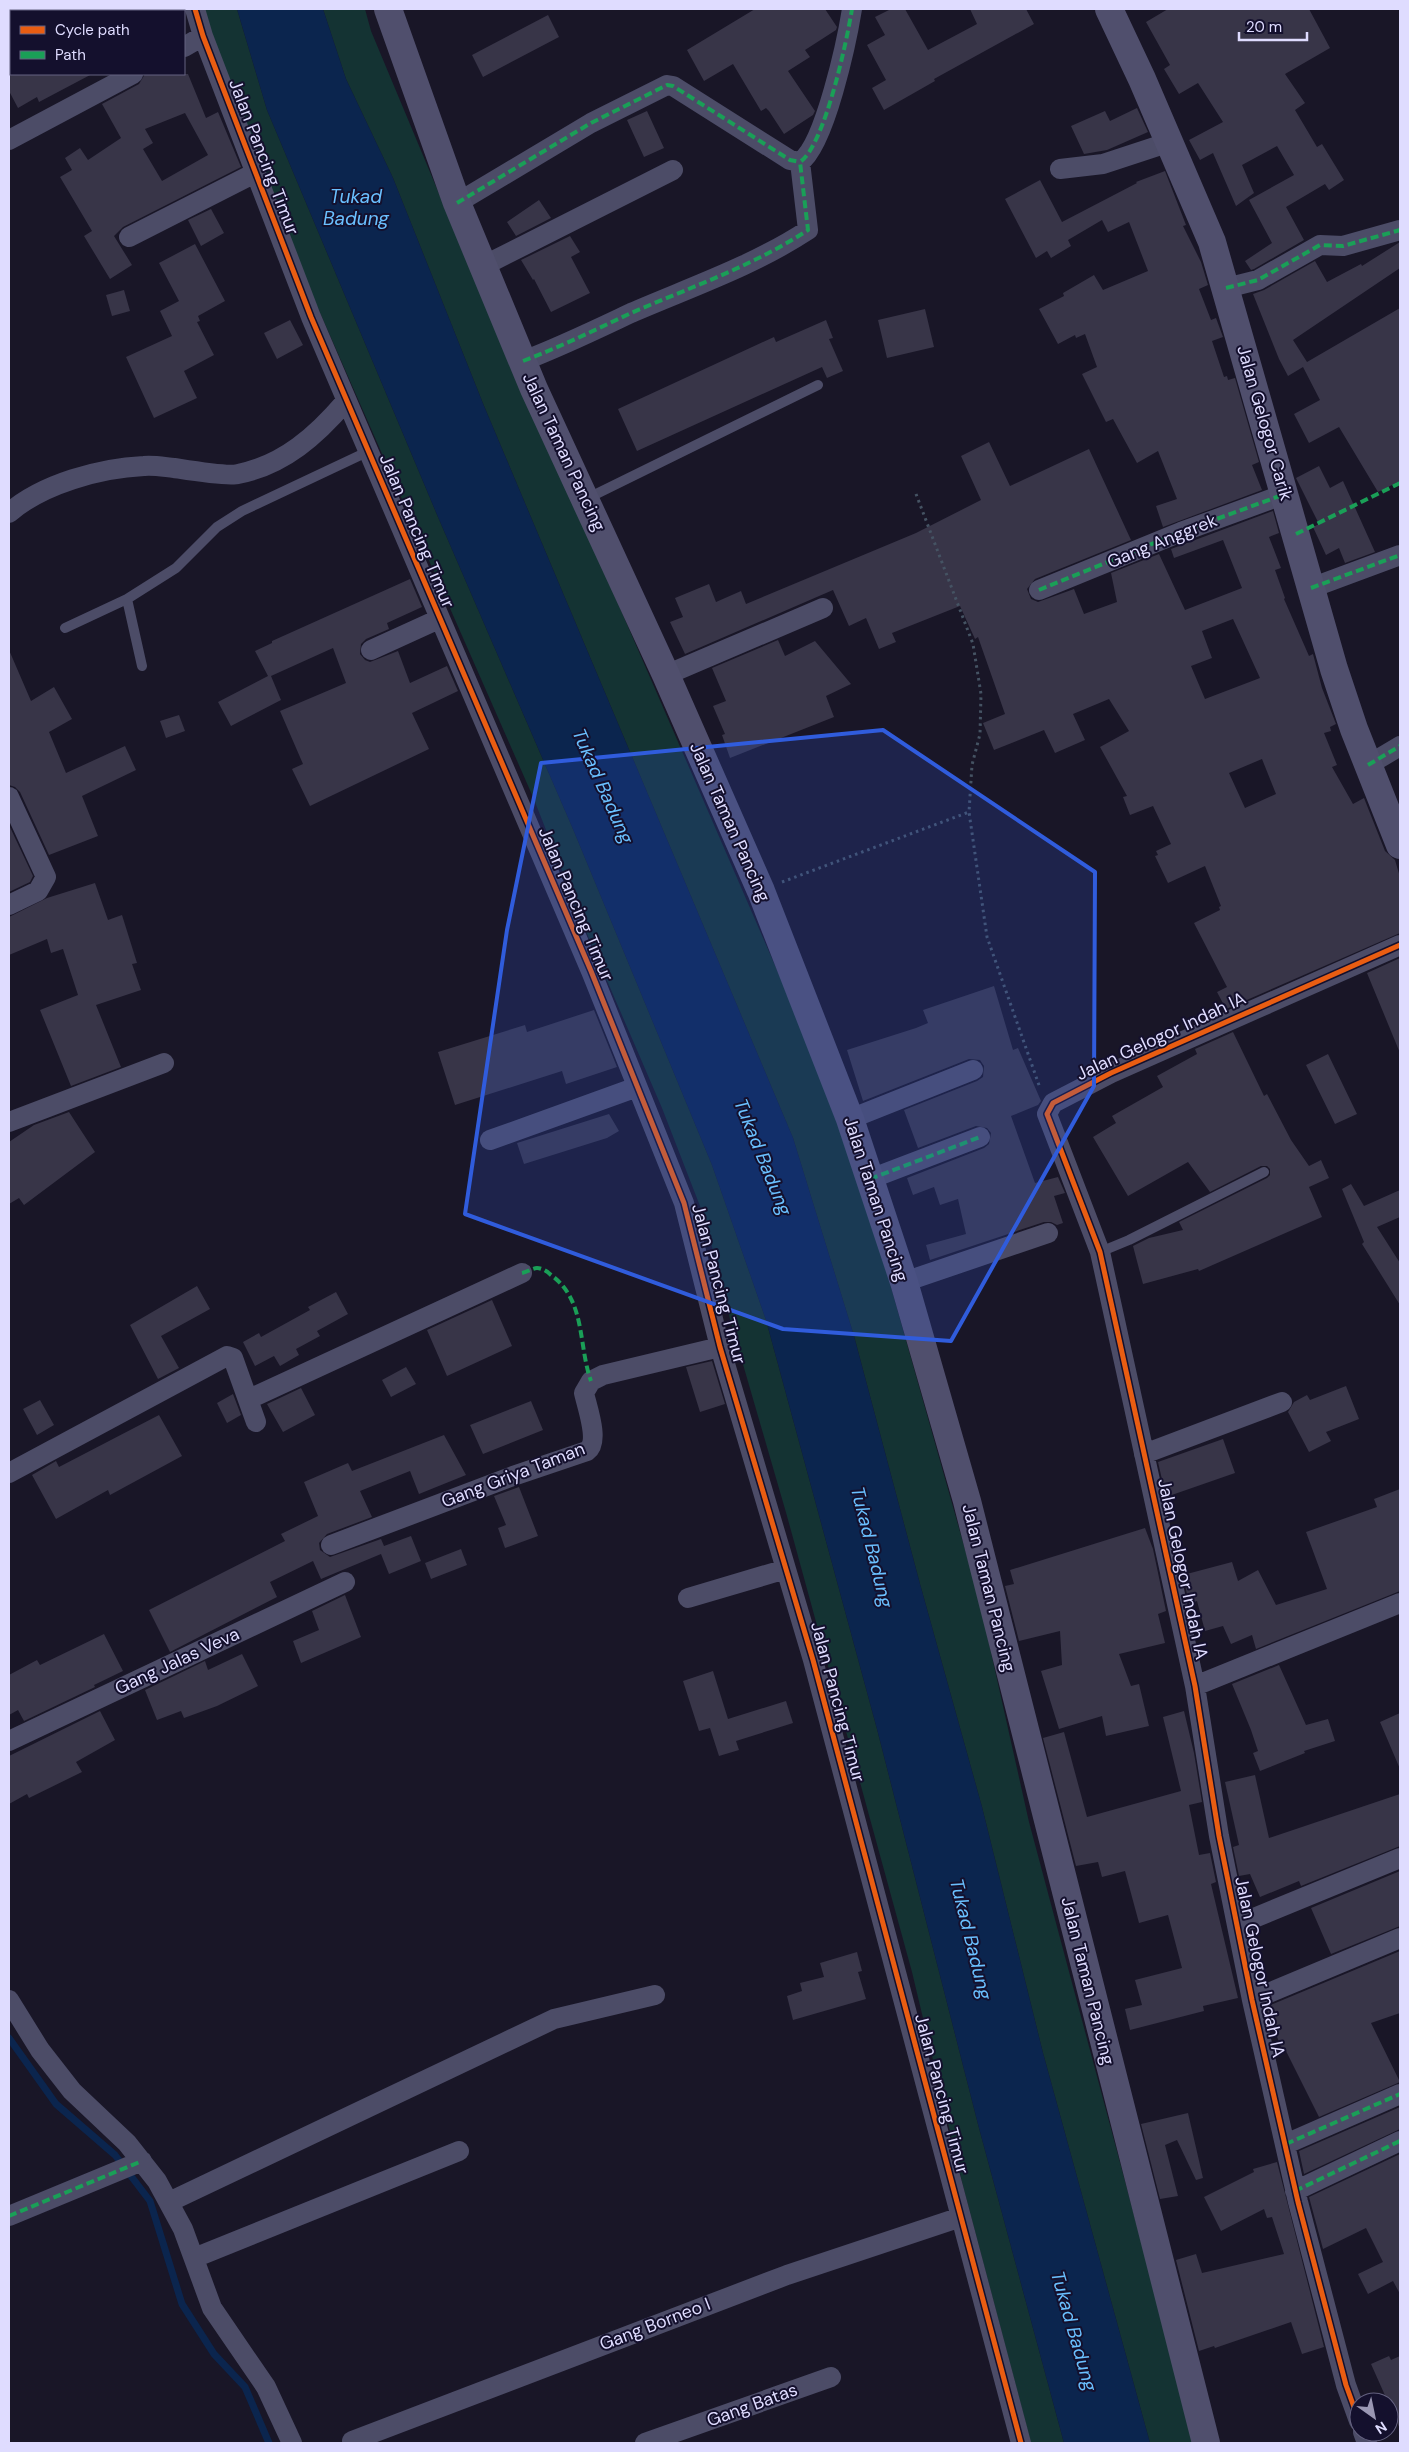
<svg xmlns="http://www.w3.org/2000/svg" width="1409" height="2452" viewBox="0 0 1409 2452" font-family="'DM Sans',sans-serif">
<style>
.green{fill:#143333}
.water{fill:#0b254e}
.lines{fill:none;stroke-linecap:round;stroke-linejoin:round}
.stream{stroke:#0b254e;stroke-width:7}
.building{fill:#383548;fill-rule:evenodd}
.path{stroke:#455363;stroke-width:3;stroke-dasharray:2.5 4;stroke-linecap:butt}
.lane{stroke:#4c4c67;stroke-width:10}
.street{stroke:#4c4c67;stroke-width:20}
.secondary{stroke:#504f6d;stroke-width:28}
.quiet{stroke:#1a9f57;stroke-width:4;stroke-dasharray:8 4;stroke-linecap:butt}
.cycleway-casing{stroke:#14102d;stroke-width:8}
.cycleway{stroke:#e95d12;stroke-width:5}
.marked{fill:#305cdc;fill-opacity:0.2;stroke:#305cdc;stroke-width:4;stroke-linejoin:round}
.labels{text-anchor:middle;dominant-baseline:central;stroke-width:4;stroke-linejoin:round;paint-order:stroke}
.street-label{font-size:18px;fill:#dfdcff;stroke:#14102d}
.water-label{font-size:19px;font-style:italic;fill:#6ac0ff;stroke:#14102d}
</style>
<rect width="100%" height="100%" fill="#191627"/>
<!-- green -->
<path class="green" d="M204,9H237L267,110L438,517L573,829L712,1165L766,1320L877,1729L979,2128L1064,2443H1031L963,2186L912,1972L787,1516L731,1323L705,1219L662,1108L590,941L533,797L303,274L215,45Z
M323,9H365L371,31L509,361L600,562L783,984L861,1181L979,1599L1029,1822L1195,2443H1150L1043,2053L982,1807L920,1584L854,1336L793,1138L484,406L393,178L346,79Z"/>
<!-- water -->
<path class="water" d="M237,9H323L346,79L393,178L484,406L793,1138L854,1336L920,1584L982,1807L1043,2053L1150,2443H1064L979,2128L877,1729L766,1320L712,1165L573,829L438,517L267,110Z"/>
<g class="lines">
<!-- stream -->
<path class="stream" d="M9,2038L56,2104L115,2155L150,2201L182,2304L214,2354L245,2387L269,2443"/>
</g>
<!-- building -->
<path class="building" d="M755,9H825L837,27L836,30L805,50L810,57L788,71L815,111L813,115L784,134L769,111L766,108L761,111L733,64L704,81L687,50Z
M891,9H905L928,50L977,24L970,9H1026L1034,24L934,79L935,81L884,110L872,88L886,80L867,45L885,35L875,17Z
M1168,9H1309L1330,48L1285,74L1305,103L1295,110L1317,147L1322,144L1344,180L1329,190L1325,184L1286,207L1304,240L1254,269L1251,270L1245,261L1272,243L1249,200L1294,175L1277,146L1242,165L1254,193L1236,206L1213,153L1200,160L1189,140L1223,122L1198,83L1179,94L1164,69L1170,65L1146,22Z
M548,15L559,37L483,77L472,55Z
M9,74H92L39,102L37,97L18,108L9,91Z
M145,74H188L206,118L218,112L241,167L123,227L114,236L132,265L110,279L84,236L92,231L60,177L72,170L65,158L80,148L88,160L121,138L102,104L139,84ZM185,113L208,155L162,181L143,149L153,143L145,129Z
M1137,108L1148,132L1107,150L1084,154L1071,126L1105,111L1110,121Z
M647,111L664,148L644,157L627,120Z
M1165,171L1186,225L1183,226L1201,262L1208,285L1199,289L1211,320L1216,318L1223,337L1212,341L1224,377L1227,376L1228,380L1235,378L1259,462L1252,465L1262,490L1163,527L1156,506L1177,499L1158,451L1137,463L1113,419L1106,422L1082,374L1097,367L1085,334L1076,338L1075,335L1058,344L1039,309L1064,296L1063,293L1094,275L1103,290L1148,271L1129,222L1108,232L1102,220L1068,240L1071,246L1051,258L1047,251L1036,258L1005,199L1040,180L1062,222L1137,183L1136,182Z
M539,200L551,218L516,236L507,222Z
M211,209L224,233L201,246L188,220Z
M570,236L580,252L571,257L590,293L551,312L534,279L533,280L521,260Z
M1400,242V268L1293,340L1307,362L1400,308V481L1378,492L1339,427L1309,443L1294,414L1320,400L1303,367L1288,376L1279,359L1253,294L1264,290L1315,261L1327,282L1361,264L1362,266Z
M195,244L225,301L198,316L200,321L197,322L214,355L184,371L197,398L154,418L126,357L172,336L160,311L179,301L159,263Z
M124,290L130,311L112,316L106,295Z
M925,309L934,347L887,358L878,320Z
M290,320L303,345L277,359L264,333Z
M826,320L833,338L829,339L843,371L827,378L822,367L637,451L618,409L774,337L776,342Z
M989,442L1010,486L1089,449L1131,540L1035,579L1027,589L1031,599L1038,602L1074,589L1084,614L1117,602L1111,573L1159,554L1185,610L1242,588L1223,540L1174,558L1171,549L1273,511L1279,533L1269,537L1281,568L1275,570L1285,598L1284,599L1309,656L1313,654L1322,688L1336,724L1330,727L1331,731L1324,733L1337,765L1332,767L1353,804L1364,798L1385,851L1395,860L1400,877V933L1226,1009L1217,992L1227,987L1194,923L1220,910L1219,907L1221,906L1205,866L1168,883L1155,856L1158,855L1156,851L1171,844L1153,806L1130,815L1123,797L1127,796L1100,747L1129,731L1109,699L1073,714L1085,740L1055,753L1044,730L994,750L983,723L1005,714L978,637L975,639L960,606L892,633L896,642L879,649L866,618L849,626L833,590L685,654L670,622L683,617L675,598L709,584L716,602L741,591L746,604L916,533L981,500L961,456ZM1233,619L1260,678L1205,699L1191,666L1212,658L1202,631ZM1262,759L1276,794L1245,808L1229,773Z
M1319,466L1330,488L1343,481L1375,552L1345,563L1339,548L1326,555L1313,527L1319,524L1296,478Z
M410,579L422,607L387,623L389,629L366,639L361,644L360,654L365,660L370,662L398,651L410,683L447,666L458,691L412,713L429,749L310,806L292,769L303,764L280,711L346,683L333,648L271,676L281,700L231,726L218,702L268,676L255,651L272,643V641Z
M778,640L785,656L815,641L851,684L826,696L834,717L730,758L722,735L725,734L713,706L726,701L712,668Z
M9,650L31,701L54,687L72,719L49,732L66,773L125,746L136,770L82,796L98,836L49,855L20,792L15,787L9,785Z
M179,715L185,731L166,738L160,721Z
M9,825L33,876L30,882L9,892Z
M95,883L108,920L122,915L137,963L132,964L141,990L96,1005L121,1067L71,1086L40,1010L78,995L63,949L51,953L47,939L9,955V917L47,898Z
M1400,958V1053L1367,973Z
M994,986L1013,1050L1018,1048L1041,1101L1038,1105L1011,1116L1035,1183L1058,1177L1065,1193L1054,1196L1063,1223L1057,1225L1051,1222H1044L930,1260L926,1245L966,1234L958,1199L940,1205L934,1187L913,1195L907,1178L984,1148L989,1144L991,1133L987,1128L976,1126L918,1148L904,1110L977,1081L983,1077L984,1066L980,1060L969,1059L863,1101L847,1050L916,1028L928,1023L923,1010Z
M594,1010L617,1067L566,1084L562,1071L455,1105L438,1052L525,1025L527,1032Z
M1233,1032L1264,1096L1267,1094L1291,1140L1309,1166L1321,1160L1329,1178L1309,1187L1322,1217L1199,1271L1198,1269L1143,1284L1133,1246L1149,1238L1183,1230L1179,1222L1267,1178L1270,1175V1169L1267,1166H1261L1210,1192L1188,1162L1128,1196L1093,1137L1116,1123L1112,1116L1163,1087L1157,1076L1197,1054L1195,1049Z
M1328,1054L1357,1114L1335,1124L1306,1065Z
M69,1112L95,1152L24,1205L19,1198L9,1204V1142L34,1125Z
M609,1114L619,1131L607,1138L524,1164L517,1143Z
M1351,1184L1364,1206L1400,1190V1217L1377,1227L1400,1263V1305L1362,1244L1364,1242L1342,1189Z
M197,1286L210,1309L161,1336L179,1368L158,1379L130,1325Z
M336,1292L348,1314L317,1331L320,1336L296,1349L299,1355L280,1366L274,1356L255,1366L243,1342L259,1333L261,1337L310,1310L308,1307Z
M492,1300L512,1346L447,1376L427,1330Z
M712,1361L725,1404L700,1412L686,1367Z
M406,1367L416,1384L391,1397L382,1380Z
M1346,1386L1359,1419L1326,1432L1331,1441L1309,1452L1288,1412L1294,1402L1307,1395L1310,1400Z
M301,1388L315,1415L283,1432L267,1404Z
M233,1394L241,1415L227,1423L217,1403Z
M40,1400L54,1425L37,1435L23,1409Z
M531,1401L543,1430L483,1454L470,1425Z
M159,1415L182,1456L110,1495L108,1490L56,1519L32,1475L56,1461L59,1467Z
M444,1435L466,1475L419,1494L410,1471L360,1491L372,1517L327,1534L319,1543L320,1550L330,1557L381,1539L384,1546L411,1536L421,1561L389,1574L381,1554L321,1579L313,1561L270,1582L277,1597L170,1652L149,1610L285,1541L281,1534L318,1516L304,1482L348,1463L352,1471Z
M1223,1439L1235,1473L1166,1497L1158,1462Z
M519,1487L538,1536L505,1548L498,1528L506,1525L494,1496Z
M1400,1489V1591L1256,1649L1252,1635L1231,1644L1223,1626L1205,1631L1197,1601L1189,1604L1183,1575L1232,1562L1238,1581L1258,1570L1276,1605L1327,1589L1306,1532L1377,1507L1374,1499Z
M1145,1528L1153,1549L1166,1611L1158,1614L1165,1643L1119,1654L1131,1686L1139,1684L1149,1726L1106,1736L1102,1716L1059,1729L1041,1671L1062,1665L1060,1631L1019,1641L1005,1586L1014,1584L1010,1570Z
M461,1549L467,1565L431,1579L425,1563Z
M345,1595L361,1637L301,1663L293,1641L319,1630L312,1611Z
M104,1634L123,1671L94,1685L95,1687L24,1721L18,1710L9,1715V1675L37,1660L40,1665Z
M242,1654L258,1686L217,1706L184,1718L181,1711L157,1720L145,1690L205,1661L208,1670Z
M1279,1665L1306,1725L1328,1719L1335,1741L1304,1751L1305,1753L1260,1771L1253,1753L1258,1751L1251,1730L1232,1684Z
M713,1671L728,1719L786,1701L793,1723L736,1741L739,1750L719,1756L710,1728L699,1731L683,1681Z
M100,1711L115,1740L76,1762L82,1772L29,1798L27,1794L9,1804V1756Z
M1184,1711L1194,1753L1202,1802L1189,1805L1199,1855L1210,1853L1216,1882L1211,1884L1238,1998L1203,2006L1204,2011L1130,2030L1125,2009L1142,2005L1135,1980L1182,1968L1168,1915L1139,1923L1125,1871L1102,1877L1098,1862L1076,1866L1043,1738L1064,1732L1087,1817L1181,1791L1163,1717Z
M1400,1713V1769L1380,1722Z
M1255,1775L1269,1838L1400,1794V1846L1301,1886L1299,1881L1260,1897L1250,1874L1239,1876L1233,1847L1239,1845L1225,1782Z
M1400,1871V1926L1331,1954L1311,1908Z
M1400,1951V2013L1371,2023L1400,2082L1319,2117L1285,2049L1282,2050L1266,2007Z
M857,1952L862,1971L858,1972L866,1999L793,2020L787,1996L802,1991L800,1983L824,1977L820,1963Z
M1400,2107V2129L1304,2174L1299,2151Z
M1188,2113L1203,2178L1196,2180L1177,2140L1165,2145L1178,2196L1160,2199L1141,2124Z
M1400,2154V2294L1393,2281L1368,2294L1358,2274L1383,2262L1366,2228L1323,2249L1309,2197Z
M1277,2162L1324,2347L1302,2354L1291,2322L1215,2348L1214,2346L1199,2351L1176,2260L1196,2254L1202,2273L1284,2254L1272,2217L1267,2218L1264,2209L1221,2231L1204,2197L1254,2172L1253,2169Z
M1389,2356L1391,2360L1400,2356V2429L1371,2364Z"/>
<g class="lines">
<!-- path -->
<path class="path" d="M916,494L973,644L981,694L980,734L972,765L969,812L987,937L1040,1088
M782,882L969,812"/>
<!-- lane -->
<path class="lane" d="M586,499L818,385
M65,628L127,599
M142,666L127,599L176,568L217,527L242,511L367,452
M1100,1252L1129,1240L1264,1172"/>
<!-- street -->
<path class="street" d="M195,9L203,36L311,317L591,971L684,1203L720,1347L813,1660L1021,2443
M184,47L203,36
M9,140L133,74
M1060,169L1103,164L1170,142
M457,203L591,123L667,85L673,86L790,160L800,162
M129,237L255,173
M483,266L673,170
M1226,288L1258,280L1320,245L1343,246L1400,230
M523,361C560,347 595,330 631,313C691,287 753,266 808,230L800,162C825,145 847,40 852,9
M9,513C42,484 100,468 144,466C153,465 164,467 174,468C187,470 228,477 238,474C284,465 317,435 346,401
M1311,588L1400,555
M1039,590L1181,532L1285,494
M371,650L439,619
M666,675L823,608
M1368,765L1400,746
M9,797L46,877L38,891L9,905
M850,1119L973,1070
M9,1122L164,1063
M490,1140L637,1087
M870,1179L980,1137
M904,1282L1048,1233
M249,1399L522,1273
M1144,1454L1282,1402
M9,1473L227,1356L233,1358L256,1422
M331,1545L513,1476L587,1451C600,1442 587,1407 584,1393L591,1381L603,1375L720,1347
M688,1598L786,1569
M1195,1686L1400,1603
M9,1741L345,1582
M1237,1925L1400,1858
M9,2000L40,2050L72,2091L127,2143L157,2181L183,2229L212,2308L266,2387L292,2443
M1252,2000L1400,1938
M1286,2144L1400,2094
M1295,2191L1400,2141
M169,2202L554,2019L655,1995
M9,2216L142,2161
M194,2258L459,2151
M1359,2421L1346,2385L1298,2202L1252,2000L1219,1836L1195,1686L1100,1252L1047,1114L1053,1103L1111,1073L1400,945
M1363,2432L1367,2443
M352,2441L787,2275L961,2217
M645,2443L831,2377"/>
<!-- secondary -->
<path class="secondary" d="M388,9L457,203L534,389L666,675L761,891L850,1119L904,1282L967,1501L1206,2443
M1109,9L1142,79L1212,242L1334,669L1354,729L1400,845"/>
<!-- quiet -->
<path class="quiet" d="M457,203L591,123L667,85L673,86L790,160L800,162
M1226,288L1258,280L1320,245L1343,246L1400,230
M523,361C560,347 595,330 631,313C691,287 753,266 808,230L800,162C825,145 847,40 852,9
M1296,534L1400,483
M1311,588L1400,555
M1039,590L1181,532L1285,494
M1368,765L1400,746
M870,1179L980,1137
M522,1273C527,1272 533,1268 537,1268C542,1268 548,1272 551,1275C586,1300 578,1345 591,1381
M1286,2144L1400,2094
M1295,2191L1400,2141
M9,2216L142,2161"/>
<!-- cycleway casing -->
<g class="cycleway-casing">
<path id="cycleway" d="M195,9L203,36L311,317L591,971L684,1203L720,1347L813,1660L1021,2443
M1359,2421L1346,2385L1298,2202L1252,2000L1219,1836L1195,1686L1100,1252L1047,1114L1053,1103L1111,1073L1400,945"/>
</g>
<!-- cycleway -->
<use href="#cycleway" class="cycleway"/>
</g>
<!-- marked area -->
<path class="marked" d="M883,730L1095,872L1094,1086L951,1341L783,1329L465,1214L507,930L541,763Z"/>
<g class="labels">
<!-- street labels -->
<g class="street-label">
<text transform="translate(264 157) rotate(69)">Jalan Pancing Timur</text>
<text transform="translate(1265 423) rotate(74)">Jalan Gelogor Carik</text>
<text transform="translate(564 452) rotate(65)">Jalan Taman Pancing</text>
<text transform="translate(417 531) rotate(67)">Jalan Pancing Timur</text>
<text transform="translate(1162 541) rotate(-22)">Gang Anggrek</text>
<text transform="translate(730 822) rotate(66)">Jalan Taman Pancing</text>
<text transform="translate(576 904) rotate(67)">Jalan Pancing Timur</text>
<text transform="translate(1161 1036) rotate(-25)">Jalan Gelogor Indah IA</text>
<text transform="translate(876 1199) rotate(72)">Jalan Taman Pancing</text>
<text transform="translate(719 1284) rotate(75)">Jalan Pancing Timur</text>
<text transform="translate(513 1475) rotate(-21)">Gang Griya Taman</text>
<text transform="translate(1183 1569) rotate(78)">Jalan Gelogor Indah IA</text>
<text transform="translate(989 1588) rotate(76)">Jalan Taman Pancing</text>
<text transform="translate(177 1661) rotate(-25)">Gang Jalas Veva</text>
<text transform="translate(838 1702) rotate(75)">Jalan Pancing Timur</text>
<text transform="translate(1260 1967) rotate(78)">Jalan Gelogor Indah IA</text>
<text transform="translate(1088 1981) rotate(76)">Jalan Taman Pancing</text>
<text transform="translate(942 2094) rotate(75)">Jalan Pancing Timur</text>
<text transform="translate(655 2324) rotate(-21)">Gang Borneo I</text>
<text transform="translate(752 2405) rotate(-20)">Gang Batas</text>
</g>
<!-- water labels -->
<g class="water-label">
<text x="356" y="196">Tukad<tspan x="356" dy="22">Badung</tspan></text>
<text transform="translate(603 786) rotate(66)">Tukad Badung</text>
<text transform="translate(763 1157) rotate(68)">Tukad Badung</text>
<text transform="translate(872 1547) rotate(76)">Tukad Badung</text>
<text transform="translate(971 1939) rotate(76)">Tukad Badung</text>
<text transform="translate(1074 2331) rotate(74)">Tukad Badung</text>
</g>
</g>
<!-- border -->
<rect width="1409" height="2452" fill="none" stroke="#dfdcff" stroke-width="20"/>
<!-- legend -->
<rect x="10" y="10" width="175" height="65" fill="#14102d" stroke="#656281"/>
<rect x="20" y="26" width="25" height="8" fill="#e95d12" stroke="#656281"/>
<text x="55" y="35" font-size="15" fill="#dfdcff">Cycle path</text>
<rect x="20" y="51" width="25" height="8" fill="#1a9f57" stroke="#656281"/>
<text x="55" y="60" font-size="15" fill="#dfdcff">Path</text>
<!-- north arrow -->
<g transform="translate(1374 2417) rotate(147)"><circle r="24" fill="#14102d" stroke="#656281"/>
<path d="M0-4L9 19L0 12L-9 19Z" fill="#9a97b3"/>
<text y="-8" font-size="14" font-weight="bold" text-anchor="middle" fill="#dfdcff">N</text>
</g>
<!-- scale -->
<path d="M1239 32v8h68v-8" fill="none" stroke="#dfdcff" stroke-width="2.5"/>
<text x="1246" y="32" font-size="15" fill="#dfdcff" stroke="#14102d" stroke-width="4" paint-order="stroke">20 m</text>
</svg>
